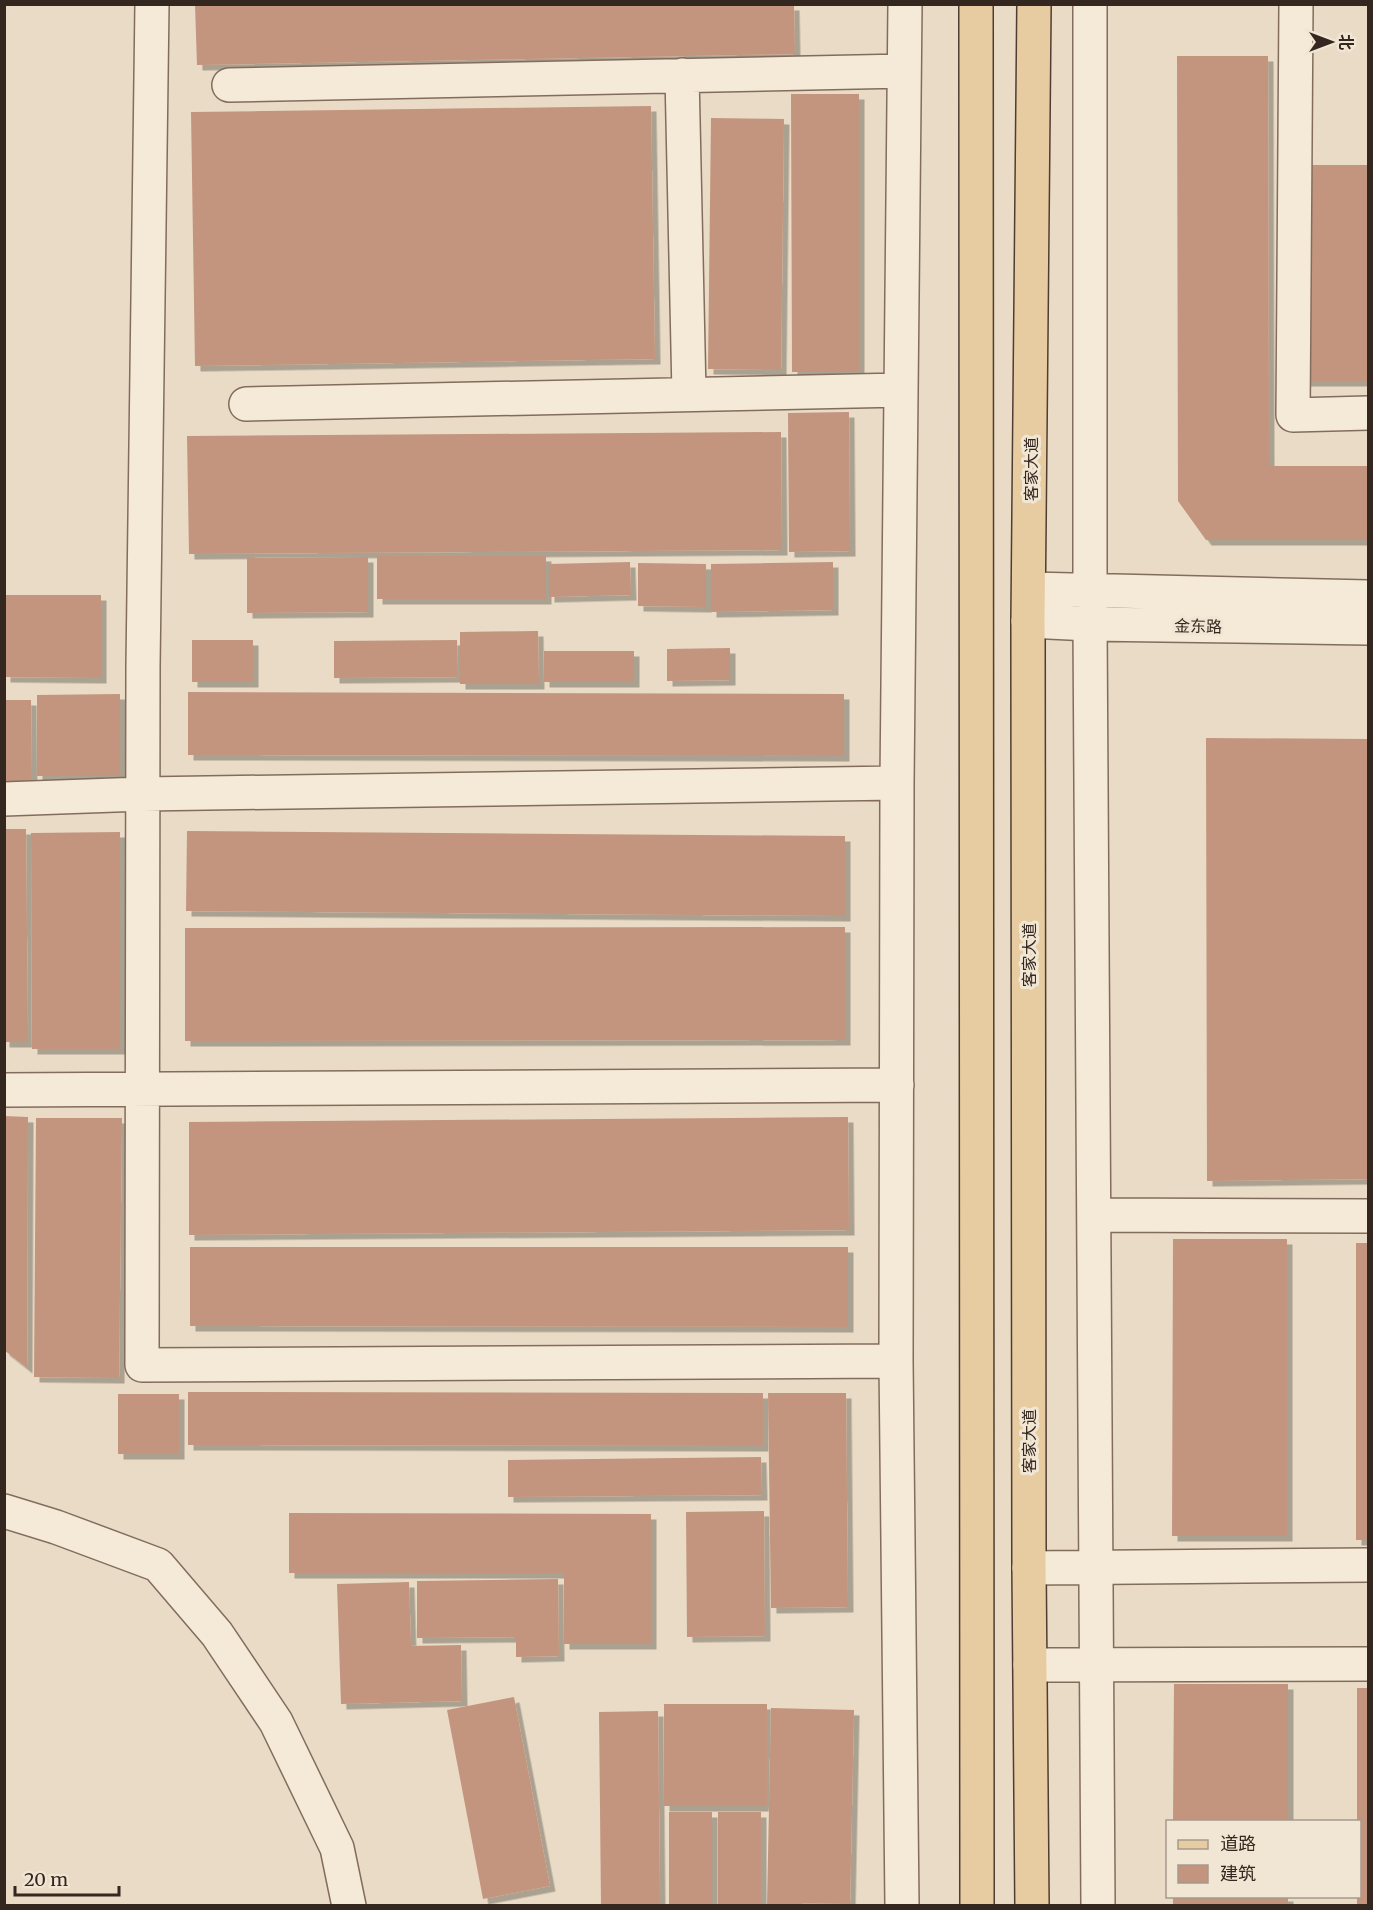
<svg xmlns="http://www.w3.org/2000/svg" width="1373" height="1910" viewBox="0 0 1373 1910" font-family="Merriweather,'Noto Sans SC',serif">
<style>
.building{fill:#c3957f;filter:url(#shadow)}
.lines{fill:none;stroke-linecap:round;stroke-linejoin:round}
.minor-casing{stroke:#826d5d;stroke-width:36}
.major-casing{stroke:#503d31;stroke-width:36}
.minor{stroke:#f5e9d7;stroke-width:33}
.major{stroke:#e8cca1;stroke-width:33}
.labels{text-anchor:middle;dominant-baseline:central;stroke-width:6;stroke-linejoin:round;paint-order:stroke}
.street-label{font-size:16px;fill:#34271f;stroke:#f1e6d4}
</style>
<defs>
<filter id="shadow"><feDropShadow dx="5.5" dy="5.5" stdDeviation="0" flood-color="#0004"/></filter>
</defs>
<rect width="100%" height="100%" fill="#e9dbc5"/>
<!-- building -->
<path class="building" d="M195,5H794L795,54L197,65Z
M1177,56H1268L1269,466H1368V540H1206L1178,501Z
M791,94H859V372H792Z
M651,106L655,359L195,366L191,112Z
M711,118L784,119L781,370L708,369Z
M1301,165H1368V381H1301Z
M849,412L850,551L789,552L788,413Z
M781,432L782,550L189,554L187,436Z
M377,556H546V599H377Z
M368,557V612L247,613V558Z
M630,562L631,595L549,597V564Z
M833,562V610L711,612V564Z
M638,563L706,564V607L638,606Z
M5,595H101V678L5,677Z
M538,631L539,684H460V632Z
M192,640H253V682H192Z
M457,640L458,677L334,678V641Z
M730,648V680L667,681V649Z
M544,651H634V682H544Z
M188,692L844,694V756L188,755Z
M120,694V776H37V695Z
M4,700H31L32,782H4Z
M1206,738L1368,739V1179L1207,1181Z
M4,829H26L28,1042H4Z
M187,831L845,836V916L186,911Z
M120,832V1049H32L31,833Z
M845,927V1040L185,1041V928Z
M4,1116L28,1117L27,1368L4,1350Z
M848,1117L849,1230L189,1235V1122Z
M36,1118H122L119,1378L34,1377Z
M1173,1239H1287V1536H1172Z
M1356,1243H1368V1540H1356Z
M190,1247H848V1327L190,1326Z
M188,1392L763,1393V1446L188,1445Z
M768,1393H846L848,1607L771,1608Z
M118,1394H179V1454H118Z
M761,1457L762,1495L508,1497V1460Z
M764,1511L765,1636L687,1637L686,1512Z
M289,1513L651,1514V1644H564V1573H289Z
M558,1579L559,1656L516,1657V1637L417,1638V1581Z
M409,1582L411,1646L461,1645L462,1701L341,1704L337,1584Z
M1174,1684H1288V1822H1173Z
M1357,1688H1368V1906H1357V1896H1360V1822H1357Z
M514,1697L550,1886L483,1899L447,1710Z
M664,1704H767V1806H664Z
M771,1708L854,1710L850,1904L801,1903V1906H767Z
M658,1711L660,1906H601L599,1712Z
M669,1812H712V1905H669Z
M718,1812H761V1905H718Z
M1173,1896H1288V1906H1173Z"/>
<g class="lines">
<!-- minor casing -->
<g class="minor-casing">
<path id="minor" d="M152,4L143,666L142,1365L896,1361
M1090,4V624L1098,1906
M1296,4L1293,415L1368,413
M682,75L689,394
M229,85L904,71
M246,404L901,390
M1030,589L1368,597
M1028,621L1090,624L1368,628
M4,799L143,794L897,783
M4,1090L897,1085
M1094,1215L1368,1216
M4,1511L56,1527L158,1565L217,1634L276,1722L337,1848L349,1906
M1029,1568L1368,1565
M1030,1665L1368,1664
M902,1906L896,1361L897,783L905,4"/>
</g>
<!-- major casing -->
<g class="major-casing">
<path id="major" d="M976,4L977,1906
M1032,1906L1029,1568L1028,621L1034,4"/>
</g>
<!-- minor -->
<use href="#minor" class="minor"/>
<!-- major -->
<use href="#major" class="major"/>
</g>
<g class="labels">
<!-- street labels -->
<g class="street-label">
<text transform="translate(1031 469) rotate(-90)">客家大道</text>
<text transform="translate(1198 626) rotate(1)">金东路</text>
<text transform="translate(1029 955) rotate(-90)">客家大道</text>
<text transform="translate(1029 1441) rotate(-90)">客家大道</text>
</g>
</g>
<!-- border -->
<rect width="1373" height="1910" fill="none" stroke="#34271f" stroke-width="12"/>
<!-- legend -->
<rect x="1166" y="1820" width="195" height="78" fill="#f1e6d4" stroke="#a59a8c" stroke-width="1.5"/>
<rect x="1178" y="1840" width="30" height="9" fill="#e8cca1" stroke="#a59a8c" stroke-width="1.5"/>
<text x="1220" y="1850" font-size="18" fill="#34271f">道路</text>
<rect x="1178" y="1865" width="30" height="18" fill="#c3957f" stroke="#a59a8c" stroke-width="1.5"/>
<text x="1220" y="1880" font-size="18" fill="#34271f">建筑</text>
<!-- north arrow -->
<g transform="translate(1331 42) rotate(90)" stroke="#f1e6d4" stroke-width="4.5" paint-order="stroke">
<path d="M0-4.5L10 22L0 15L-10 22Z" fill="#34271f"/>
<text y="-9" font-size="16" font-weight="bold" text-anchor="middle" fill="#34271f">北</text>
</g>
<!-- scale -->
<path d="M15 1886v9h104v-9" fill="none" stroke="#34271f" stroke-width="3"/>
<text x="24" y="1886" font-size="18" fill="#34271f" stroke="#f1e6d4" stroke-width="4.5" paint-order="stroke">20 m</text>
</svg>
